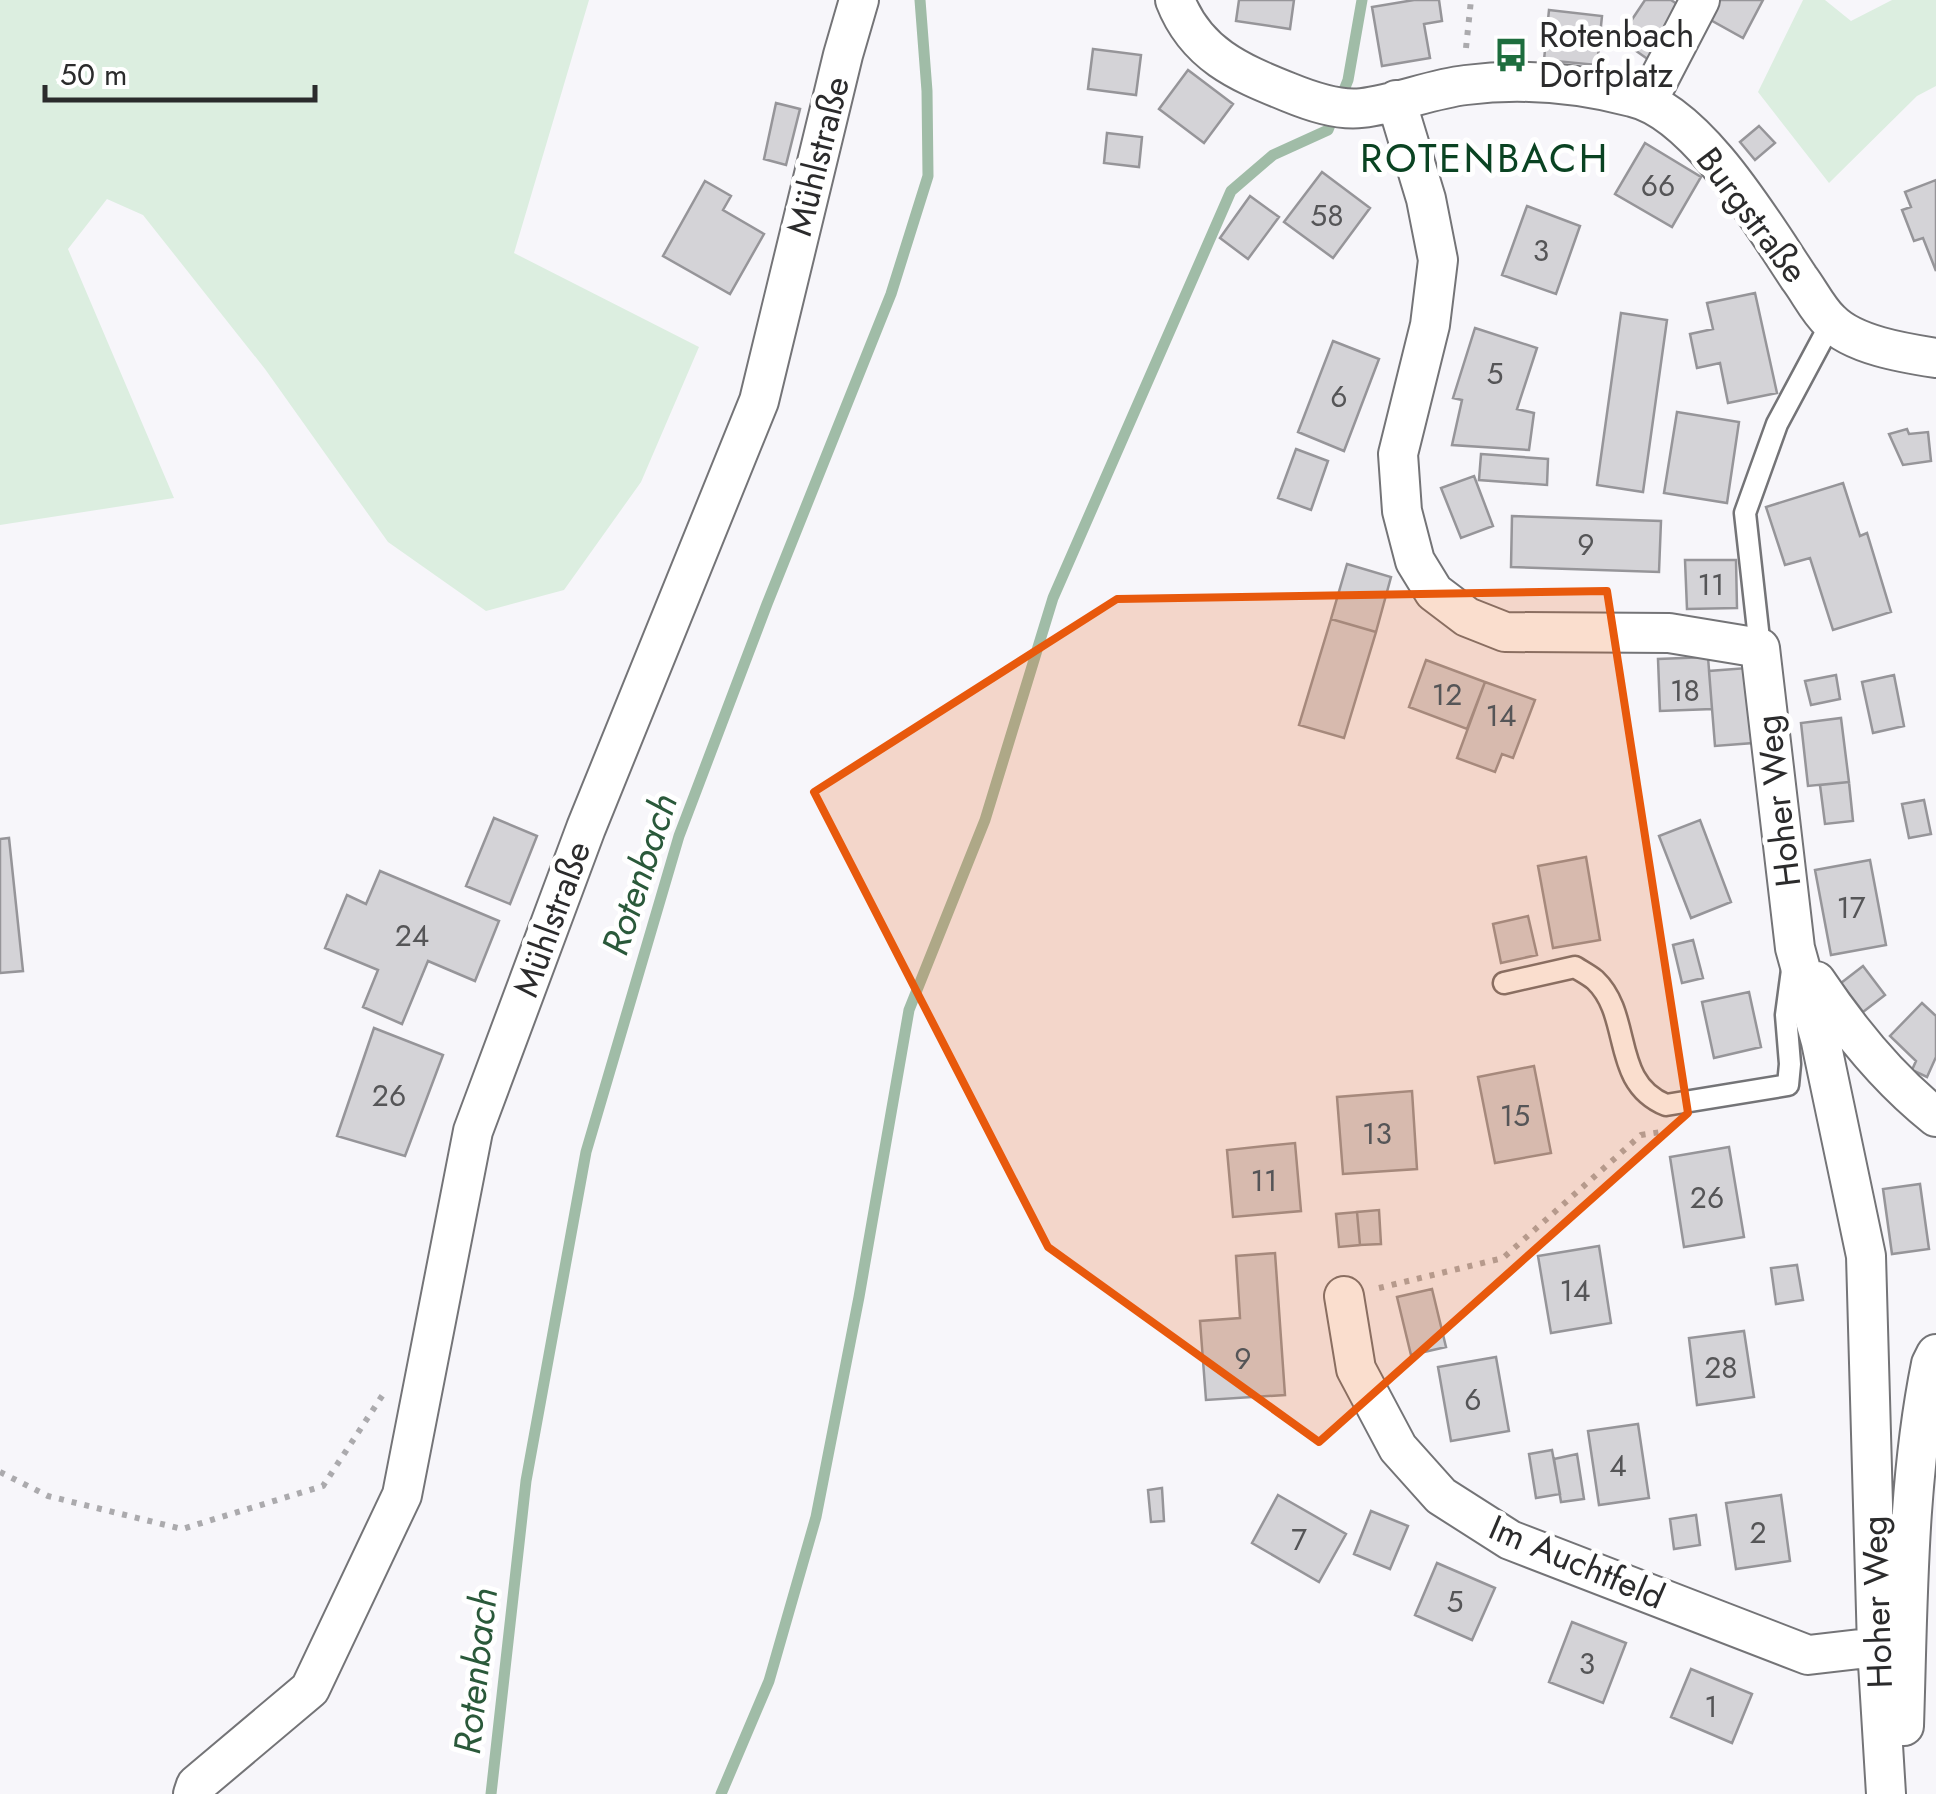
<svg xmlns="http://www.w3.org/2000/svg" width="1936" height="1794" viewBox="0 0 1936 1794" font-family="Jost,sans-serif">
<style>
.green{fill:#dceee0}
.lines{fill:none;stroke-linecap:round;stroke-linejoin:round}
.stream{stroke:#a0bca7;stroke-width:11}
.building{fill:#d4d3d7;stroke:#969599;stroke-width:2.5}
.service-casing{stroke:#747477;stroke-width:25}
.minor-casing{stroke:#747477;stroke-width:42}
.path{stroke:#abaaad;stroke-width:6;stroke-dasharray:5 8;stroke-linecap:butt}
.service{stroke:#fff;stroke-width:20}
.minor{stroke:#fff;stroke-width:38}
.marked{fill:#e8590c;fill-opacity:0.2;stroke:#e8590c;stroke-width:8;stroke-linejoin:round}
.labels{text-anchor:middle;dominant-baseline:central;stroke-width:10;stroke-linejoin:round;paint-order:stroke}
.number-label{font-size:30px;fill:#555557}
.poi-label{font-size:35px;fill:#2b2b2c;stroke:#fff;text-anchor:start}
.street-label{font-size:35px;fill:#2b2b2c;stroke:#fff}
.water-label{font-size:38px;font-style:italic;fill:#2a593a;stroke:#fff}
.quarter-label{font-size:40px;letter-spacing:2.5px;fill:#0a4322;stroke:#fff}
</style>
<rect width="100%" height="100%" fill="#f7f6fa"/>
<!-- green -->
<path class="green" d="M0,0H589L514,253L699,347L641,482L564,590L486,611L388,542L265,369L143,215L107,199L68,249L174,498L0,525Z
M1803,0H1825L1851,21L1892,0H1936V86L1917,96L1829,183L1758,92Z"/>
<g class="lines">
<!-- stream -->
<path class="stream" d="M491,1794L526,1481L586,1152L679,836L767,604L891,294L928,176L927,91L920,0
M721,1794L769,1681L816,1517L859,1297L909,1010L985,820L1053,598L1231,191L1273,155L1328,130L1348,80L1362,0"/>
</g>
<!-- building -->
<path class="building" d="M1239,0H1294L1290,29L1236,21Z
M1414,0H1439L1442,21L1424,24L1430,58L1382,66L1372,7Z
M1645,0H1671L1683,8L1649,60L1619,39Z
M1717,0H1763L1743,38L1707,18Z
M1549,10L1602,16L1597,65L1544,60Z
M1093,49L1141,55L1136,95L1088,89Z
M1188,70L1233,104L1204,143L1159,109Z
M776,103L800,109L786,165L764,159Z
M1759,126L1775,143L1755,160L1740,142Z
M1107,133L1142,137L1139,167L1104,163Z
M1645,143L1701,177L1672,227L1615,194Z
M1322,172L1370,208L1333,258L1284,222Z
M1936,180V271L1923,238L1914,241L1902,210L1911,207L1905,192Z
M705,181L731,196L723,210L764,234L730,294L663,256Z
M1250,196L1279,217L1248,259L1220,238Z
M1527,206L1580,226L1556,294L1502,275Z
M1755,293L1777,393L1728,403L1720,363L1697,368L1690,334L1713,329L1707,303Z
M1621,313L1667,320L1643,492L1597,485Z
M1475,328L1537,348L1517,409L1534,413L1529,450L1452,445L1462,400L1453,398Z
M1333,341L1379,359L1344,451L1298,432Z
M1677,412L1739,422L1727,503L1664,493Z
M1907,429L1909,434L1928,432L1931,461L1903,465L1889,434Z
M1296,449L1328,461L1311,510L1278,498Z
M1481,454L1548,459L1547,485L1479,480Z
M1474,476L1493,526L1461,538L1441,488Z
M1843,483L1860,536L1867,533L1891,612L1833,630L1810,558L1785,565L1766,507Z
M1512,516L1661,521L1659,572L1511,567Z
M1685,560H1736L1737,608L1687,609Z
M1347,564L1391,577L1376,632L1331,619Z
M1331,619L1376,632L1344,738L1299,725Z
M1708,657L1712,709L1660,711L1658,659Z
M1426,660L1485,682L1467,729L1409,707Z
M1747,668L1753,743L1715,746L1709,671Z
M1836,675L1840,699L1811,705L1805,681Z
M1894,675L1904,726L1873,733L1862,682Z
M1485,682L1535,700L1513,758L1502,754L1495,772L1457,758Z
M1841,718L1849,782L1808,786L1801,723Z
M1849,782L1853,821L1825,824L1820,785Z
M1924,800L1931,834L1909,838L1902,804Z
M494,818L537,836L510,904L466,886Z
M1700,820L1731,902L1691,918L1659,836Z
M9,838L23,971L0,973V839Z
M1586,857L1600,940L1553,948L1538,866Z
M1870,860L1886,945L1831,955L1815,870Z
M380,871L499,921L475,981L428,961L402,1024L363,1007L378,970L325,948L347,895L366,904Z
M1528,916L1537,955L1501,963L1493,924Z
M1693,940L1703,978L1682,983L1673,945Z
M1863,966L1885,995L1863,1012L1841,983Z
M1749,992L1761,1047L1714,1058L1702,1002Z
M1922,1003L1936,1016V1057L1927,1077L1912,1070L1916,1061L1890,1036Z
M374,1028L443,1055L405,1156L337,1136Z
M1534,1066L1551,1153L1495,1163L1478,1077Z
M1412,1091L1417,1169L1343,1174L1337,1097Z
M1295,1143L1301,1211L1233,1217L1227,1150Z
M1729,1147L1744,1237L1684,1247L1670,1157Z
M1920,1184L1929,1249L1892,1254L1883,1189Z
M1379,1210L1381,1244L1360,1245L1357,1212Z
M1357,1212L1360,1245L1339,1247L1336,1214Z
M1599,1246L1611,1323L1551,1333L1538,1256Z
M1275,1253L1285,1395L1206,1400L1200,1321L1240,1318L1236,1256Z
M1797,1265L1803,1300L1776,1304L1771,1268Z
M1432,1289L1446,1347L1411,1355L1397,1297Z
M1744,1331L1754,1397L1697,1405L1689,1338Z
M1496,1357L1509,1431L1451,1441L1438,1367Z
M1638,1424L1649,1498L1599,1505L1588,1431Z
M1552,1450L1560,1494L1536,1498L1529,1454Z
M1577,1454L1584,1499L1561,1502L1554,1459Z
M1162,1488L1164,1521L1151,1522L1148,1490Z
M1278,1495L1346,1534L1319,1582L1252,1543Z
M1781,1495L1790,1561L1736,1569L1726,1503Z
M1371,1511L1408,1526L1390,1569L1354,1554Z
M1696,1515L1700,1545L1674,1549L1670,1519Z
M1437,1563L1495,1588L1472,1640L1415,1615Z
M1572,1622L1626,1643L1603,1703L1549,1682Z
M1691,1669L1752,1694L1732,1743L1671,1717Z"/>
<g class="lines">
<!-- service casing -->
<g class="service-casing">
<path id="service" d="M1760,648L1745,513L1777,424L1831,323
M1504,983L1575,967C1581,971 1589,975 1595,980C1633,1016 1610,1082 1666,1105L1788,1085L1790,1064L1786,1015L1792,970"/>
</g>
<!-- minor casing -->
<g class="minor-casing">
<path id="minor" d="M1175,0C1196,54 1238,72 1288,92C1310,101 1338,111 1362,108C1397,104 1431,89 1466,85C1521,78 1578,83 1632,97C1697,112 1763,224 1799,278C1809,291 1818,310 1830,321C1853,345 1904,353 1936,358
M1396,100L1426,199L1438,260L1430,325L1398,454L1402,511L1415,561L1434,592L1467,617L1505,632L1669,633L1760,648L1795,948L1821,1042L1866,1256L1877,1647L1886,1794
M1648,100L1700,0
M1816,981C1850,1032 1888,1079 1936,1117
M1344,1296L1356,1369L1398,1448L1441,1496L1510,1540L1808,1655L1877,1647
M1904,1726C1908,1604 1907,1483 1931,1364L1936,1354
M193,1794L196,1785L310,1689L402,1495L473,1131L586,828L759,401L843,55L859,0"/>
</g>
<!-- path -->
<path class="path" d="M1466,48L1471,0
M1379,1288L1503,1258L1641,1135L1661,1132
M0,1472L48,1496L182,1529L323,1486L384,1393"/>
<!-- service -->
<use href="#service" class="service"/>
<!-- minor -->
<use href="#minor" class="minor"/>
</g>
<!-- marked area -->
<path class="marked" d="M1607,591L1688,1113L1319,1442L1048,1247L814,792L1117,599Z"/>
<!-- icons -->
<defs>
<g id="bus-bare" transform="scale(2.7)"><path d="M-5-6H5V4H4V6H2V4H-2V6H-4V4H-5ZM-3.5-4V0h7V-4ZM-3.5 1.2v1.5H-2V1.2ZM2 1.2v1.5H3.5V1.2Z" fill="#1d6d3e" stroke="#fff" stroke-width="2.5" paint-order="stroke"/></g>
</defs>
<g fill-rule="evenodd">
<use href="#bus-bare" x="1511" y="55"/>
</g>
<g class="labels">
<!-- number labels -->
<g class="number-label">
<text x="1658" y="185">66</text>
<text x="1327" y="215">58</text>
<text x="1541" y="250">3</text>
<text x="1495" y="373">5</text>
<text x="1339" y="396">6</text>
<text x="1586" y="544">9</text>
<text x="1711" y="584">11</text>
<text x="1685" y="690">18</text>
<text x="1447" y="694">12</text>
<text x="1501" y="715">14</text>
<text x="1851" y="907">17</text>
<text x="412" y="935">24</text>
<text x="389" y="1095">26</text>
<text x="1515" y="1115">15</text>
<text x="1377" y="1133">13</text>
<text x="1264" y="1180">11</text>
<text x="1707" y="1197">26</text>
<text x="1575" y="1290">14</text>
<text x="1243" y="1358">9</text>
<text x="1721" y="1367">28</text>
<text x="1473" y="1399">6</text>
<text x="1618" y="1465">4</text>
<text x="1758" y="1532">2</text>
<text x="1299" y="1539">7</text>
<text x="1455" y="1601">5</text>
<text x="1587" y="1663">3</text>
<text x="1711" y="1706">1</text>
</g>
<!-- poi labels -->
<g class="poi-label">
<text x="1539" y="35">Rotenbach<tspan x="1539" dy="40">Dorfplatz</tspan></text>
</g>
<!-- street labels -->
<g class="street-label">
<text transform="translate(818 156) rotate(-76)">Mühlstraße</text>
<text transform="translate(1752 215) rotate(53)">Burgstraße</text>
<text transform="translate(1778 801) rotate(-97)">Hoher Weg</text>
<text transform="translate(552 919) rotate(-70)">Mühlstraße</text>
<text transform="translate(1577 1562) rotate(23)">Im Auchtfeld</text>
<text transform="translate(1877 1602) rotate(-92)">Hoher Weg</text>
</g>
<!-- water labels -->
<g class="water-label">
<text transform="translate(639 874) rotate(-72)">Rotenbach</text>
<text transform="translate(475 1671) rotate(-84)">Rotenbach</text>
</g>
<!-- quarter labels -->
<g class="quarter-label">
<text x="1485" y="158">ROTENBACH</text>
</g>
</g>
<!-- scale -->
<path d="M45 85v15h270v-15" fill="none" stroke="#2b2b2c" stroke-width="5"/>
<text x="60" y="85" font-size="30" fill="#2b2b2c" stroke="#ffffff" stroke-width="8" paint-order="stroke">50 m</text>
</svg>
